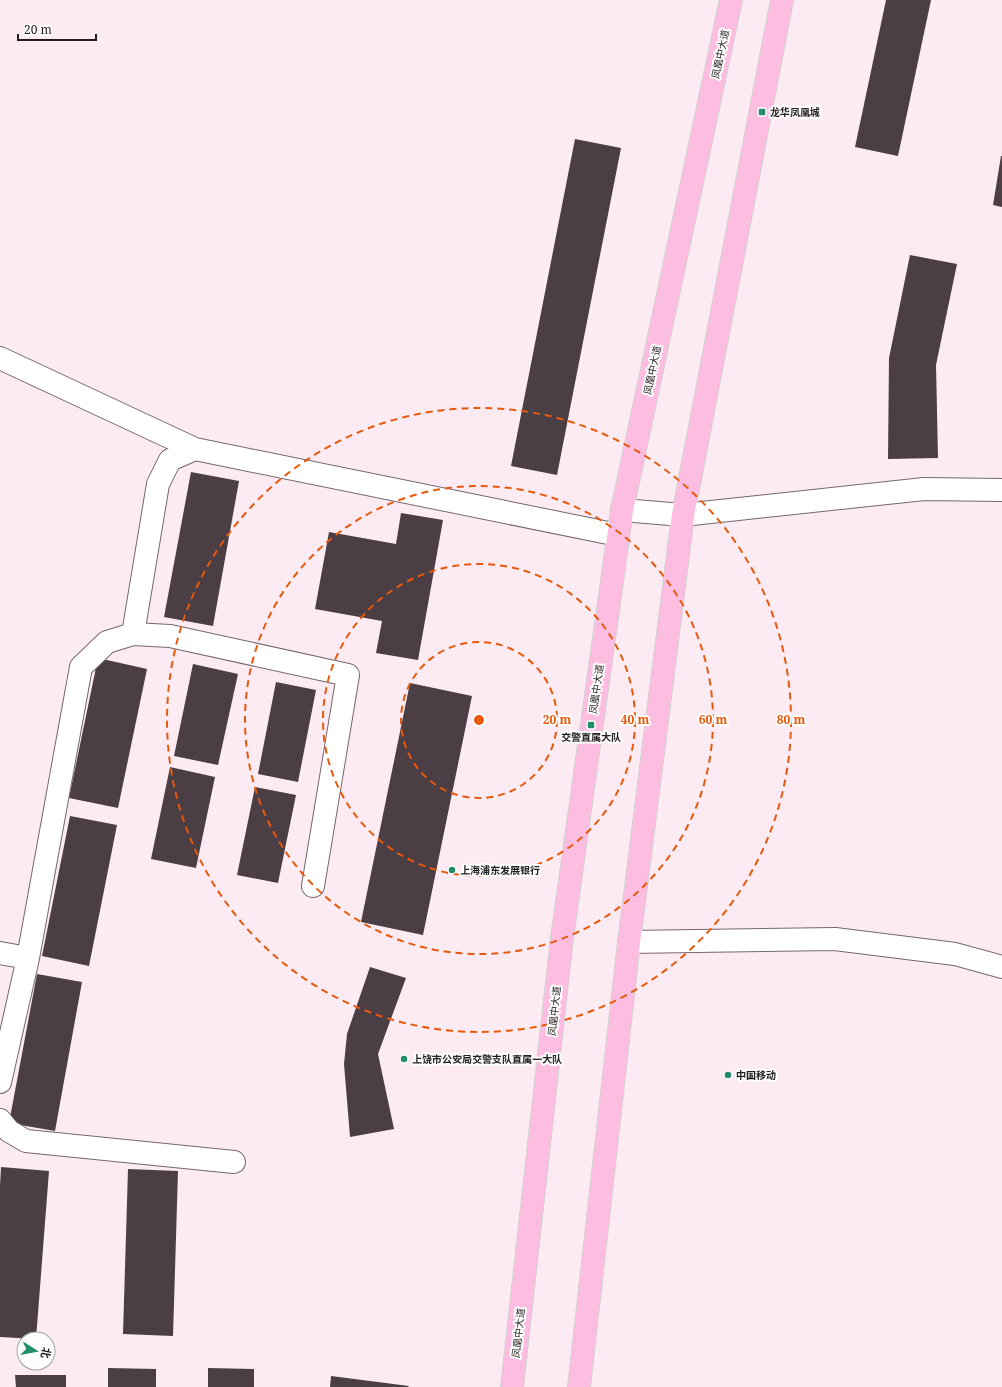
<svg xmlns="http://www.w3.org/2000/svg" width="1002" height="1387" viewBox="0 0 1002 1387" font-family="'Noto Serif','Noto Sans SC',serif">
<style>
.building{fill:#4b3e45}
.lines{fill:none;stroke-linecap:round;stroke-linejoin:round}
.minor-casing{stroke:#75676e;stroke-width:24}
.major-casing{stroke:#d3d2d2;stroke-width:24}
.minor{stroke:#fff;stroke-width:22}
.major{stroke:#fdbde0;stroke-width:22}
.ring{fill:none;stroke:#e8590c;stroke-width:2;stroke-dasharray:7 5}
.poi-dot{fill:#218d6b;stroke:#fefefe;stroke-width:1.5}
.labels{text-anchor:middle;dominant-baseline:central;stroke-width:4;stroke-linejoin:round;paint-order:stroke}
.street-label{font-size:10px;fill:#221d1f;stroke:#fefefe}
.poi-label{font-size:10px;font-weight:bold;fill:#221d1f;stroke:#fefefe;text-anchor:start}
.centre{fill:#e8590c;stroke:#fefefe;stroke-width:2}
.ring-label{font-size:12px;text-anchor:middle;font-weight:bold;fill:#e8590c;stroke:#fefefe;stroke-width:4;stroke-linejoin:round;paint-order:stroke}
</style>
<rect width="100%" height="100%" fill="#fcebf3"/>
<!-- building -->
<path class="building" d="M886,0H931L898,156L855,147Z
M575,139L621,148L557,475L511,466Z
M1001,156H1002V207L993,205Z
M910,255L957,264L936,365L938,458L888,459L889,358Z
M191,472L239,481L213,626L164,617Z
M401,513L443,520L418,660L376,653L382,621L315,609L329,532L396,544Z
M98,658L147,669L118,808L69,798Z
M193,664L238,674L218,765L174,756Z
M276,682L316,690L298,782L258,774Z
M410,683L472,696L423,935L361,922Z
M170,767L215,777L196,868L151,859Z
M255,787L296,795L278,883L237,875Z
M70,816L117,825L89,966L42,956Z
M370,967L406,978L378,1054L394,1129L350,1137L344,1064L347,1034Z
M37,974L82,982L55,1131L9,1123Z
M1,1167L49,1171L36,1339L0,1337V1186Z
M128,1169L178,1171L173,1336L123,1334Z
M108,1368L156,1369V1387H108Z
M208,1368L254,1369V1387H208Z
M15,1375H66V1387H16Z
M331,1376L409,1386L408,1387H330Z"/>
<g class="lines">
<!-- minor casing -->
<g class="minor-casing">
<path id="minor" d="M0,358L195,449L618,535
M622,510L683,515L924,489L1002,490
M133,634L158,484L170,460L195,449
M629,942L835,939L955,954L1002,967
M0,953L28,958
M0,1082L28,958L81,667L107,642L133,634L170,636L348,675L313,886
M0,1120L9,1131L26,1141L234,1162"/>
</g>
<!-- major casing -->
<g class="major-casing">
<path id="major" d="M512,1387L562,938L622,510L731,0
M579,1387L629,942L683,515L782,0"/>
</g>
<!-- minor -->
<use href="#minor" class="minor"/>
<!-- major -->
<use href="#major" class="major"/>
</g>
<!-- distance rings -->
<g class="ring">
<circle cx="479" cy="720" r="78"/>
<circle cx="479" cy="720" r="156"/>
<circle cx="479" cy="720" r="234"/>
<circle cx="479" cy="720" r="312"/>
</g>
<!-- markers -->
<g class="poi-dot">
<rect x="758" y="108" width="8" height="8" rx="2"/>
<rect x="587" y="721" width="8" height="8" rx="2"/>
<circle cx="452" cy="870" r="4"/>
<circle cx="404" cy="1059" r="4"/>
<circle cx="728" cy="1075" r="4"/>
</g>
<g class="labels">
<!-- street labels -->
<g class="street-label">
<text transform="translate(720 54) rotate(-78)">凤凰中大道</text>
<text transform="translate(652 370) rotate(-78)">凤凰中大道</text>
<text transform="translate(596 689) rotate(-82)">凤凰中大道</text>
<text transform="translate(554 1011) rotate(-84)">凤凰中大道</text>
<text transform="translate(518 1333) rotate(-84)">凤凰中大道</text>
</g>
<!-- poi labels -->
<g class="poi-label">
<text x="770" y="112">龙华凤凰城</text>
<text x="591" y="737" text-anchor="middle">交警直属大队</text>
<text x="460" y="870">上海浦东发展银行</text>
<text x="412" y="1059">上饶市公安局交警支队直属一大队</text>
<text x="736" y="1075">中国移动</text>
</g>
</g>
<circle cx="479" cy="720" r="6" class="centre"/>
<g class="ring-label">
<text x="557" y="724">20 m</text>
<text x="635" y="724">40 m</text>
<text x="713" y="724">60 m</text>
<text x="791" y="724">80 m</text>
</g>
<!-- north arrow -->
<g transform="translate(36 1351) rotate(101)"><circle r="19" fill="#fefefe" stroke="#a6a4a5"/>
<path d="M0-3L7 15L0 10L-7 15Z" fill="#218d6b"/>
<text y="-6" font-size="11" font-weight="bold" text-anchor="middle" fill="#221d1f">北</text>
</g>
<!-- scale -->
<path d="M18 34v6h78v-6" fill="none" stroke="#221d1f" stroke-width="2"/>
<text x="24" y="34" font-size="12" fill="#221d1f" stroke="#fefefe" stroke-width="3" paint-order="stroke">20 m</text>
</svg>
